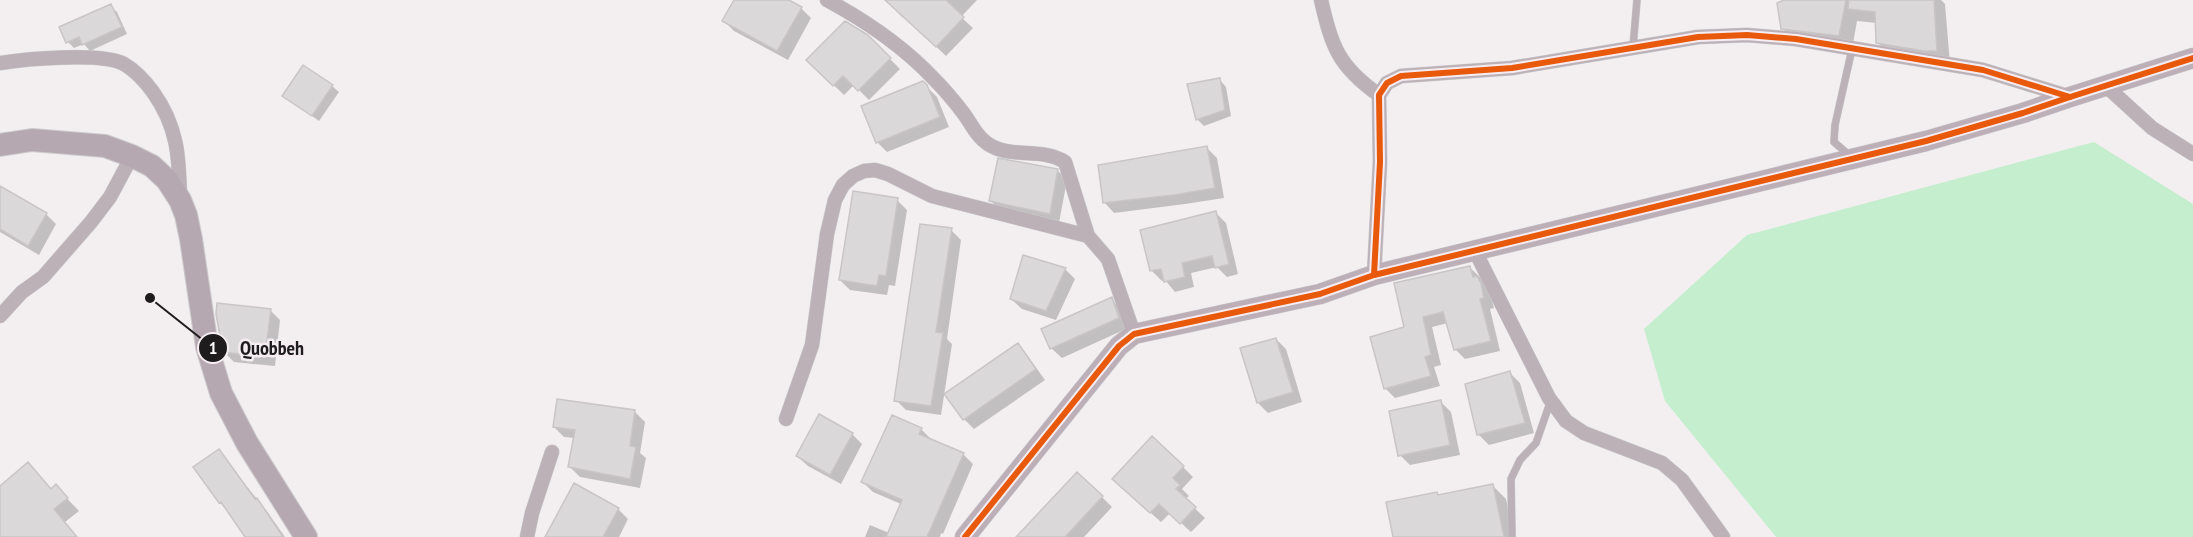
<svg xmlns="http://www.w3.org/2000/svg" width="2193" height="537" viewBox="0 0 2193 537" font-family="'PT Sans Narrow',sans-serif">
<style>
.green{fill:#c4eecd}
.shadow{fill:#0003}
.building{fill:#dbd8d9;stroke:#c9c5c7;stroke-width:1.5}
.lines{fill:none;stroke-linecap:round;stroke-linejoin:round}
.lane-casing{stroke:#cccacb;stroke-width:8}
.street-casing{stroke:#cccacb;stroke-width:15}
.secondary-casing{stroke:#cccacb;stroke-width:21}
.primary-casing{stroke:#cccacb;stroke-width:24}
.lane{stroke:#bdb1b8;stroke-width:7}
.street{stroke:#bdb1b8;stroke-width:14}
.secondary{stroke:#bdafb7;stroke-width:20}
.primary{stroke:#b6a8b0;stroke-width:22}
.cycleway-casing{stroke:#f5edf2;stroke-width:10}
.cycleway{stroke:#e8590c;stroke-width:6}
.leader{fill:none;stroke:#1e1c1d;stroke-width:2}
.callout-dot{fill:#1e1c1d;stroke:#f5edf2;stroke-width:2}
.mark-label{font-size:18px;text-anchor:middle;font-weight:bold;fill:#fff}
.callout-label{font-size:20px;text-anchor:middle;font-weight:bold;fill:#1e1c1d;stroke:#f5edf2;stroke-width:5;stroke-linejoin:round;paint-order:stroke}
</style>
<rect width="100%" height="100%" fill="#f3eff1"/>
<!-- green -->
<path class="green" d="M2094,142L2193,204V537H1776L1665,401L1644,329L1747,235Z"/>
<!-- shadow -->
<path class="shadow" d="M736,0H785L801,8L811,18L788,60L734,31L724,21Z
M886,0H977L961,17L973,28L946,56L905,17L903,18Z
M1788,0H1941L1945,4L1950,64L1891,56L1878,43L1877,23L1857,21L1852,49L1795,41L1782,28Z
M110,6L117,12L127,34L90,51L84,44L74,48L68,42Z
M867,36L900,69L869,100L854,85L844,95L808,60Z
M1220,80L1226,87L1231,116L1204,126L1197,119Z
M923,83L937,97L949,127L887,152L877,142Z
M332,86L339,92L319,121L284,96Z
M1207,148L1217,158L1224,198L1185,204L1114,213L1104,202Z
M1057,170L1067,180L1059,223L1001,211L991,201Z
M0,189L46,214L56,224L39,255L0,232Z
M897,200L907,210L895,286L889,285L887,295L850,290L840,280Z
M1216,213L1226,223L1238,274L1227,277L1217,267L1191,273L1194,287L1175,292L1165,280L1162,281L1152,271L1142,231Z
M951,230L961,240L947,339L952,344L941,415L906,410L896,400Z
M1469,267L1480,277L1490,294L1494,308L1490,309L1500,351L1465,359L1455,349L1448,323L1432,327L1441,365L1434,367L1440,386L1395,398L1385,388L1406,328Z
M1065,269L1075,279L1056,320L1022,309L1011,299Z
M1111,299L1121,309L1128,328L1062,358L1051,348Z
M270,310L280,320L275,366L234,362L224,352Z
M1276,339L1286,349L1302,402L1268,413L1258,403Z
M1017,345L1027,355L1045,380L974,429L964,419Z
M1510,373L1520,383L1534,433L1489,445L1479,435L1466,385Z
M1441,402L1451,412L1460,455L1410,465L1400,455Z
M635,412L645,422L640,453L646,458L640,488L580,477L570,467L575,438L564,437L554,427Z
M819,416L852,434L862,444L841,484L808,466L797,456Z
M921,429L931,439L963,454L973,464L943,534L941,533L940,537H865L870,525L889,533L901,504L873,492L863,482Z
M218,451L266,510L285,537H246L220,502Z
M28,464L52,490L56,487L79,511L65,522L77,537H0V488Z
M1183,467L1193,477L1182,489L1189,496L1185,499L1205,518L1191,532L1170,513L1161,522L1124,489Z
M1493,486L1506,499L1514,537H1394L1437,494L1439,496Z
M1102,497L1112,507L1084,537H1023Z
M618,509L628,519L619,537H547Z"/>
<!-- building -->
<path class="building" d="M734,0H789L802,7L777,51L722,21Z
M885,0H946L964,17L936,47Z
M1784,0H1846L1839,36L1781,29L1777,3Z
M1849,0H1934L1937,51H1924L1876,43L1875,12L1848,9Z
M111,4L122,27L82,45L79,37L66,43L59,27Z
M845,21L868,35L891,58L858,91L843,76L833,86L806,60Z
M303,65L333,85L312,116L282,96Z
M1220,78L1225,110L1196,120L1187,84Z
M923,81L927,85L940,117L876,143L861,106Z
M1207,146L1215,188L1174,195L1103,203L1098,165Z
M998,158L1058,169L1050,214L989,201Z
M0,186L47,213L28,246L0,229Z
M853,191L898,198L886,276L879,275L877,286L839,280Z
M1216,211L1229,264L1215,268L1212,256L1182,263L1185,277L1164,282L1161,269L1150,271L1140,230Z
M920,224L952,228L936,332L943,333L931,406L894,401Z
M1023,255L1066,268L1046,311L1010,299Z
M1470,266L1473,277L1477,276L1481,283L1484,298L1480,299L1491,341L1454,350L1443,312L1423,317L1431,355L1425,357L1431,376L1384,389L1370,337L1404,327L1394,283Z
M1112,297L1119,318L1050,349L1041,329Z
M217,303L271,309L265,357L223,352L216,314Z
M1276,338L1293,392L1257,403L1240,348Z
M1018,343L1036,369L963,420L944,394Z
M1510,371L1525,423L1477,435L1465,384Z
M557,399L635,410L630,446L636,447L630,479L568,467L575,430L553,427Z
M1441,400L1450,445L1398,456L1389,411Z
M819,414L853,433L830,475L796,456Z
M892,415L922,428L919,434L964,453L927,537H886L902,500L861,482Z
M1152,436L1184,466L1173,478L1180,485L1176,489L1196,507L1180,524L1159,504L1150,513L1112,479Z
M219,449L255,499L257,498L283,537H245L221,502L219,503L193,467Z
M28,462L51,489L56,484L68,498L54,509L77,537H0V486Z
M1077,472L1103,496L1065,537H1016Z
M574,483L619,508L603,537H545Z
M1493,484L1504,537H1393L1386,502L1437,492L1438,495Z"/>
<g class="lines">
<!-- lane casing -->
<g class="lane-casing">
<path id="lane" d="M1633,47L1637,0
M1849,155L1834,142L1835,125L1852,49
M1512,537L1511,479L1520,460L1536,443L1551,400"/>
</g>
<!-- street casing -->
<g class="street-casing">
<path id="street" d="M827,0C866,21 904,47 934,79C945,90 955,102 964,114C970,122 975,133 983,140C1005,161 1041,146 1065,162L1088,236L1108,259L1134,334
M1321,0C1332,47 1338,66 1379,95
M0,63C26,59 102,52 124,64C136,71 145,81 153,92C178,127 179,157 180,198
M2106,86L2152,128L2193,154
M1475,251L1549,398L1566,421L1584,433L1662,463L1682,480L1723,537
M1374,275L1380,162L1379,95L1387,83L1401,76L1512,68L1698,37L1747,35L1796,39L1983,70L2070,97
M0,316L22,292L43,277L91,222L110,197L132,156
M786,419L812,345L827,234L835,200L843,185L853,176L864,171L875,170L888,174L932,196L1088,236
M527,537L532,513L552,452"/>
</g>
<!-- secondary casing -->
<g class="secondary-casing">
<path id="secondary" d="M965,537L1119,346L1134,334L1320,294L1374,275L1926,141L2023,113L2070,97L2193,58"/>
</g>
<!-- primary casing -->
<g class="primary-casing">
<path id="primary" d="M0,145L32,140L105,146L132,156L152,166L167,180L180,200L186,215L191,239L207,347L221,393L247,443L306,537"/>
</g>
<!-- lane -->
<use href="#lane" class="lane"/>
<!-- street -->
<use href="#street" class="street"/>
<!-- secondary -->
<use href="#secondary" class="secondary"/>
<!-- primary -->
<use href="#primary" class="primary"/>
<!-- cycleway casing -->
<g class="cycleway-casing">
<path id="cycleway" d="M1374,275L1380,162L1379,95L1387,83L1401,76L1512,68L1698,37L1747,35L1796,39L1983,70L2070,97
M965,537L1119,346L1134,334L1320,294L1374,275L1926,141L2023,113L2070,97L2193,58"/>
</g>
<!-- cycleway -->
<use href="#cycleway" class="cycleway"/>
</g>
<!-- callouts -->
<path class="leader" d="M150 298L213 348"/>
<g class="callout-dot">
<circle cx="150" cy="298" r="6"/>
<circle cx="213" cy="348" r="15"/>
</g>
<g class="mark-label">
<text x="213" y="354">1</text>
</g>
<g class="callout-label">
<text x="272" y="355">Quobbeh</text>
</g>
</svg>
